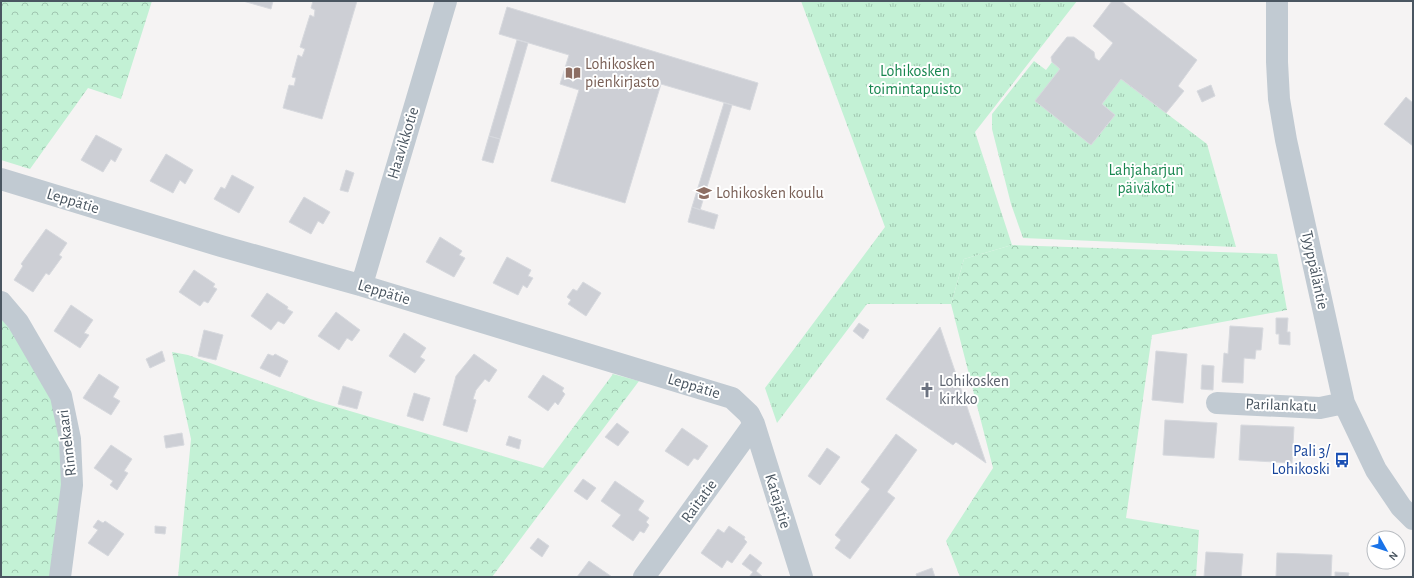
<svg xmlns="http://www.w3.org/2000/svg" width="1414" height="578" viewBox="0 0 1414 578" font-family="'Alegreya Sans',sans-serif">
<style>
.forest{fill:url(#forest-crowns)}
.park{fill:url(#park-tufts)}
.building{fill:#cdcfd5;stroke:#d7d9de}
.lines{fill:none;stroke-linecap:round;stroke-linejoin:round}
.minor{stroke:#c1cad2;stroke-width:22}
.labels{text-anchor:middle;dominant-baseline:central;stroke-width:4;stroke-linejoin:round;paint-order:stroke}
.education-label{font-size:16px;fill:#785e54;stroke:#fff;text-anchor:start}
.park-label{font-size:16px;fill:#17864f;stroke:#fff}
.street-label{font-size:16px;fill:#4a5661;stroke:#fff}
.worship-label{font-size:16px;fill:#5b616d;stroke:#fff;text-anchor:start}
.transit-label{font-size:16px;fill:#164399;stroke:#fff;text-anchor:end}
</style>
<defs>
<pattern id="forest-crowns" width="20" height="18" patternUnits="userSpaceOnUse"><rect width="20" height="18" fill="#c3f1d5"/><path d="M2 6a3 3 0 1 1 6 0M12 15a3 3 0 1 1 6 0" fill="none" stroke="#a0c6b0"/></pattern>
<pattern id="park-tufts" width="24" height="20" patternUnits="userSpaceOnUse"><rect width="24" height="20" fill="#c3f1d5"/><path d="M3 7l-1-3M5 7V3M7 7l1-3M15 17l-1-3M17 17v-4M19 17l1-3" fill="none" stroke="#a0c6b0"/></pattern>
</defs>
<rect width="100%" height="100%" fill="#f5f3f3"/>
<!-- forest -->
<path class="forest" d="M1,1H152L121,99L88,88L30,169L1,160Z
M1012,245L1277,254L1287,310L1152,335L1126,518L1199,530L1196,577H960L946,541L993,468L951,304L964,259Z
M1,318L10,328L52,399L61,440L62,485L51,577H1Z
M172,352L188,355L316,401L543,468L613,374L639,381L492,577H178L191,439Z"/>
<!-- park -->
<path class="park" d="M801,1H1077L975,132L1012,245L964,259L951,304H867L777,423L765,388L885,227Z
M1034,61L1046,70L1052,62L1060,69L1058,72L1091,145L1115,115L1102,104L1121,79L1207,144L1236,247L1023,238L1011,204L992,129V114Z"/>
<!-- building -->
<path class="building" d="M243,1H273L271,9Z
M313,1H357L322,119L283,108L289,85L294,86L296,78L292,77L298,55L302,57L305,49L300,47L310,15L314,17L315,10L311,8Z
M1112,1H1121L1197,60L1178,86L1184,91L1166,113L1121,79L1102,104L1115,115L1091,145L1035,101L1060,69L1052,62L1051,57L1067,37H1074L1094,52L1095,58L1099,61L1113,43L1093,26Z
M507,7L758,83L750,110L661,84L625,203L551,181L579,90L560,84L569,55L499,34Z
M517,40L528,43L500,139L489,136Z
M1211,85L1215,96L1202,102L1197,91Z
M1406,97L1413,103V146L1384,124Z
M724,103L732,105L700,210L692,207Z
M96,135L122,149L115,162L111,159L103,172L81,160Z
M489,136L500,139L493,163L482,160Z
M166,154L193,170L185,184L180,180L173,193L150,181Z
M346,170L354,173L348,192L340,190Z
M232,175L254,187L239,213L214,199L221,187L225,189Z
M304,197L330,212L323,224L318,221L311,234L289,222Z
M692,207L718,215L714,229L688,222Z
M46,229L67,243L59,255L62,257L49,275L46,273L33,292L14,280L23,266L21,264Z
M440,237L462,251L459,255L465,258L454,277L426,262Z
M507,257L531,270L528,276L533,278L527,288L523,285L518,295L493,283Z
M194,270L215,284L213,287L217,289L208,303L204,301L200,306L179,292Z
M583,282L601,293L586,316L568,304L571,300L567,297L573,289L577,291Z
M267,293L288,307L287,309L293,312L284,324L278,321L271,330L251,316Z
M71,305L93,320L84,333L89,335L80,348L54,331Z
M336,312L360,330L352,341L347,338L339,350L318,336Z
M1276,318H1288L1287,332H1290V345L1279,344V334H1276Z
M859,323L869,330L863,339L853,331Z
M1230,326L1263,328L1261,350H1256L1255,359L1244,358L1243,383L1222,382L1224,353L1228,354Z
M940,327L986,463L956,442L953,445L886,399Z
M204,330L223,335L216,360L198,356Z
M404,333L426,348L420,357L425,360L415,373L389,356Z
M162,351L165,361L150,368L146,359Z
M1156,351L1187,354L1183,403L1152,400Z
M268,354L273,356L275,354L288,361L280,377L260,368Z
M474,354L497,370L489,382L485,379L476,390L473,399L476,400L467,432L443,425L456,376Z
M1202,365L1214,366L1213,390L1201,389Z
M99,374L119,387L113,397L120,401L111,415L83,398Z
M543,375L564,388L562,391L565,394L558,405L555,402L548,411L528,397Z
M343,386L362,392L357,409L338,404Z
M414,393L430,398L423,421L407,416Z
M1165,420L1217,423L1214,458L1163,455Z
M617,423L629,432L618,446L605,437Z
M1241,425L1294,427L1292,463L1239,460Z
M682,428L708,446L698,460L694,458L688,466L665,451Z
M182,433L184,445L166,448L164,436Z
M896,434L917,450L887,492L895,498L850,559L835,548L841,540L835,535L870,489L861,482Z
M509,436L521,440L519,449L506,445Z
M111,445L132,459L124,471L128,473L117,490L110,485L113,481L94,468Z
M827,448L840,457L820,485L808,476Z
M583,479L596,488L587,500L574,491Z
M615,481L644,501L638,510L649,518L646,522L649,525L644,533L640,531L633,541L612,526L621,515L601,501Z
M98,520L103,523L105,521L124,534L108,556L88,543L98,530L93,527Z
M155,526L166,527L165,534L155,533Z
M729,526L745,537L744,539L747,542L732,563L727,560L722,568L701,553L718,529L724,533Z
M538,538L549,546L542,557L530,548Z
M1206,552L1243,554L1241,577H1204Z
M1277,553L1332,555L1331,577H1276Z
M750,554L762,563L756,571L763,577H749L753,572L742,564Z
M589,561L612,577H577Z
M932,568L935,577H917L916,574Z
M1335,572L1349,573L1348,577H1335Z"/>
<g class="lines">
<!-- minor -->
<path class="minor" d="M1277,1V62L1279,99L1286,140L1344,403L1376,470L1401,507L1413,519
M1,179L221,246L360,285L732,398L749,414L754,424L802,577
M360,285L365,274L446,1
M1,302L18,322L61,396L70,439L72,485L60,577
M1217,403L1320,408L1344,403
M644,577L754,424"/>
</g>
<!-- icons -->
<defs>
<g id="library-bare" transform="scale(1.2)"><path d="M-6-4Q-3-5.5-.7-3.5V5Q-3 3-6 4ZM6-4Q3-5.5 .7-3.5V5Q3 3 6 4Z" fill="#8d6e63" stroke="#fff" stroke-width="2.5" paint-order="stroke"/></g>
<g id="school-bare" transform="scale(1.2)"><path d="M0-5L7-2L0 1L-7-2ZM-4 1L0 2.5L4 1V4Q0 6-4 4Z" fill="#8d6e63" stroke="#fff" stroke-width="2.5" paint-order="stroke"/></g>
<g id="church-bare" transform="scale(1.2)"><path d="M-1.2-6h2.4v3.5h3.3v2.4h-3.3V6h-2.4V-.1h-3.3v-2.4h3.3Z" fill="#6b7280" stroke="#fff" stroke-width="2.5" paint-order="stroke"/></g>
<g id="bus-bare" transform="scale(1.2)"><path d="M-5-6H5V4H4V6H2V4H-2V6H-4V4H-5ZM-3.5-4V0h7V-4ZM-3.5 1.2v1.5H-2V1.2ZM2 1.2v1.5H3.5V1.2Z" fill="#1a4fb4" stroke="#fff" stroke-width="2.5" paint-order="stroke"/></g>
</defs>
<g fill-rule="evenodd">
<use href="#library-bare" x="573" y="73"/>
<use href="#school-bare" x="704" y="193"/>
<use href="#church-bare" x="927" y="390"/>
<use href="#bus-bare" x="1342" y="460"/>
</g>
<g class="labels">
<!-- education labels -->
<g class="education-label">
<text x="585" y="64">Lohikosken<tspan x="585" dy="18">pienkirjasto</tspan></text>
<text x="716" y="193">Lohikosken koulu</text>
</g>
<!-- park labels -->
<g class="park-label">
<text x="915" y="71">Lohikosken<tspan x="915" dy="18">toimintapuisto</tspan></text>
<text x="1146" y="170">Lahjaharjun<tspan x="1146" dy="18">päiväkoti</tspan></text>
</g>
<!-- street labels -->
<g class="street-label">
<text transform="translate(403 143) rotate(-73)">Haavikkotie</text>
<text transform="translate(73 201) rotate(17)">Leppätie</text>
<text transform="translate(1315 270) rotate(78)">Tyyppäläntie</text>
<text transform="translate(384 292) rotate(17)">Leppätie</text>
<text transform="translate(694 386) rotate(17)">Leppätie</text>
<text transform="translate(1281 405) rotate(2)">Parilankatu</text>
<text transform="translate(67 443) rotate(-97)">Rinnekaari</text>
<text transform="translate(699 501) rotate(-54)">Raitatie</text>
<text transform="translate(778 501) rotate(73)">Katajatie</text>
</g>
<!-- worship labels -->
<g class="worship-label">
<text x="939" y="381">Lohikosken<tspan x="939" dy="18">kirkko</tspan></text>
</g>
<!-- transit labels -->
<g class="transit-label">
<text x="1330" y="451">Pali 3/<tspan x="1330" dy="18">Lohikoski</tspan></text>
</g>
</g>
<!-- border -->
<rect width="1414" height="578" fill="none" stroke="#4a5661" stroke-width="4"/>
<!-- north arrow -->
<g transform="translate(1386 550) rotate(129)"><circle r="19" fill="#ffffff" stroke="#b7bbc0"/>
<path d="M0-3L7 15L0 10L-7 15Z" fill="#1a73e8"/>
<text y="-6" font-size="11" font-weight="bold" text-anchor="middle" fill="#4a5661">N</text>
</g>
</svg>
